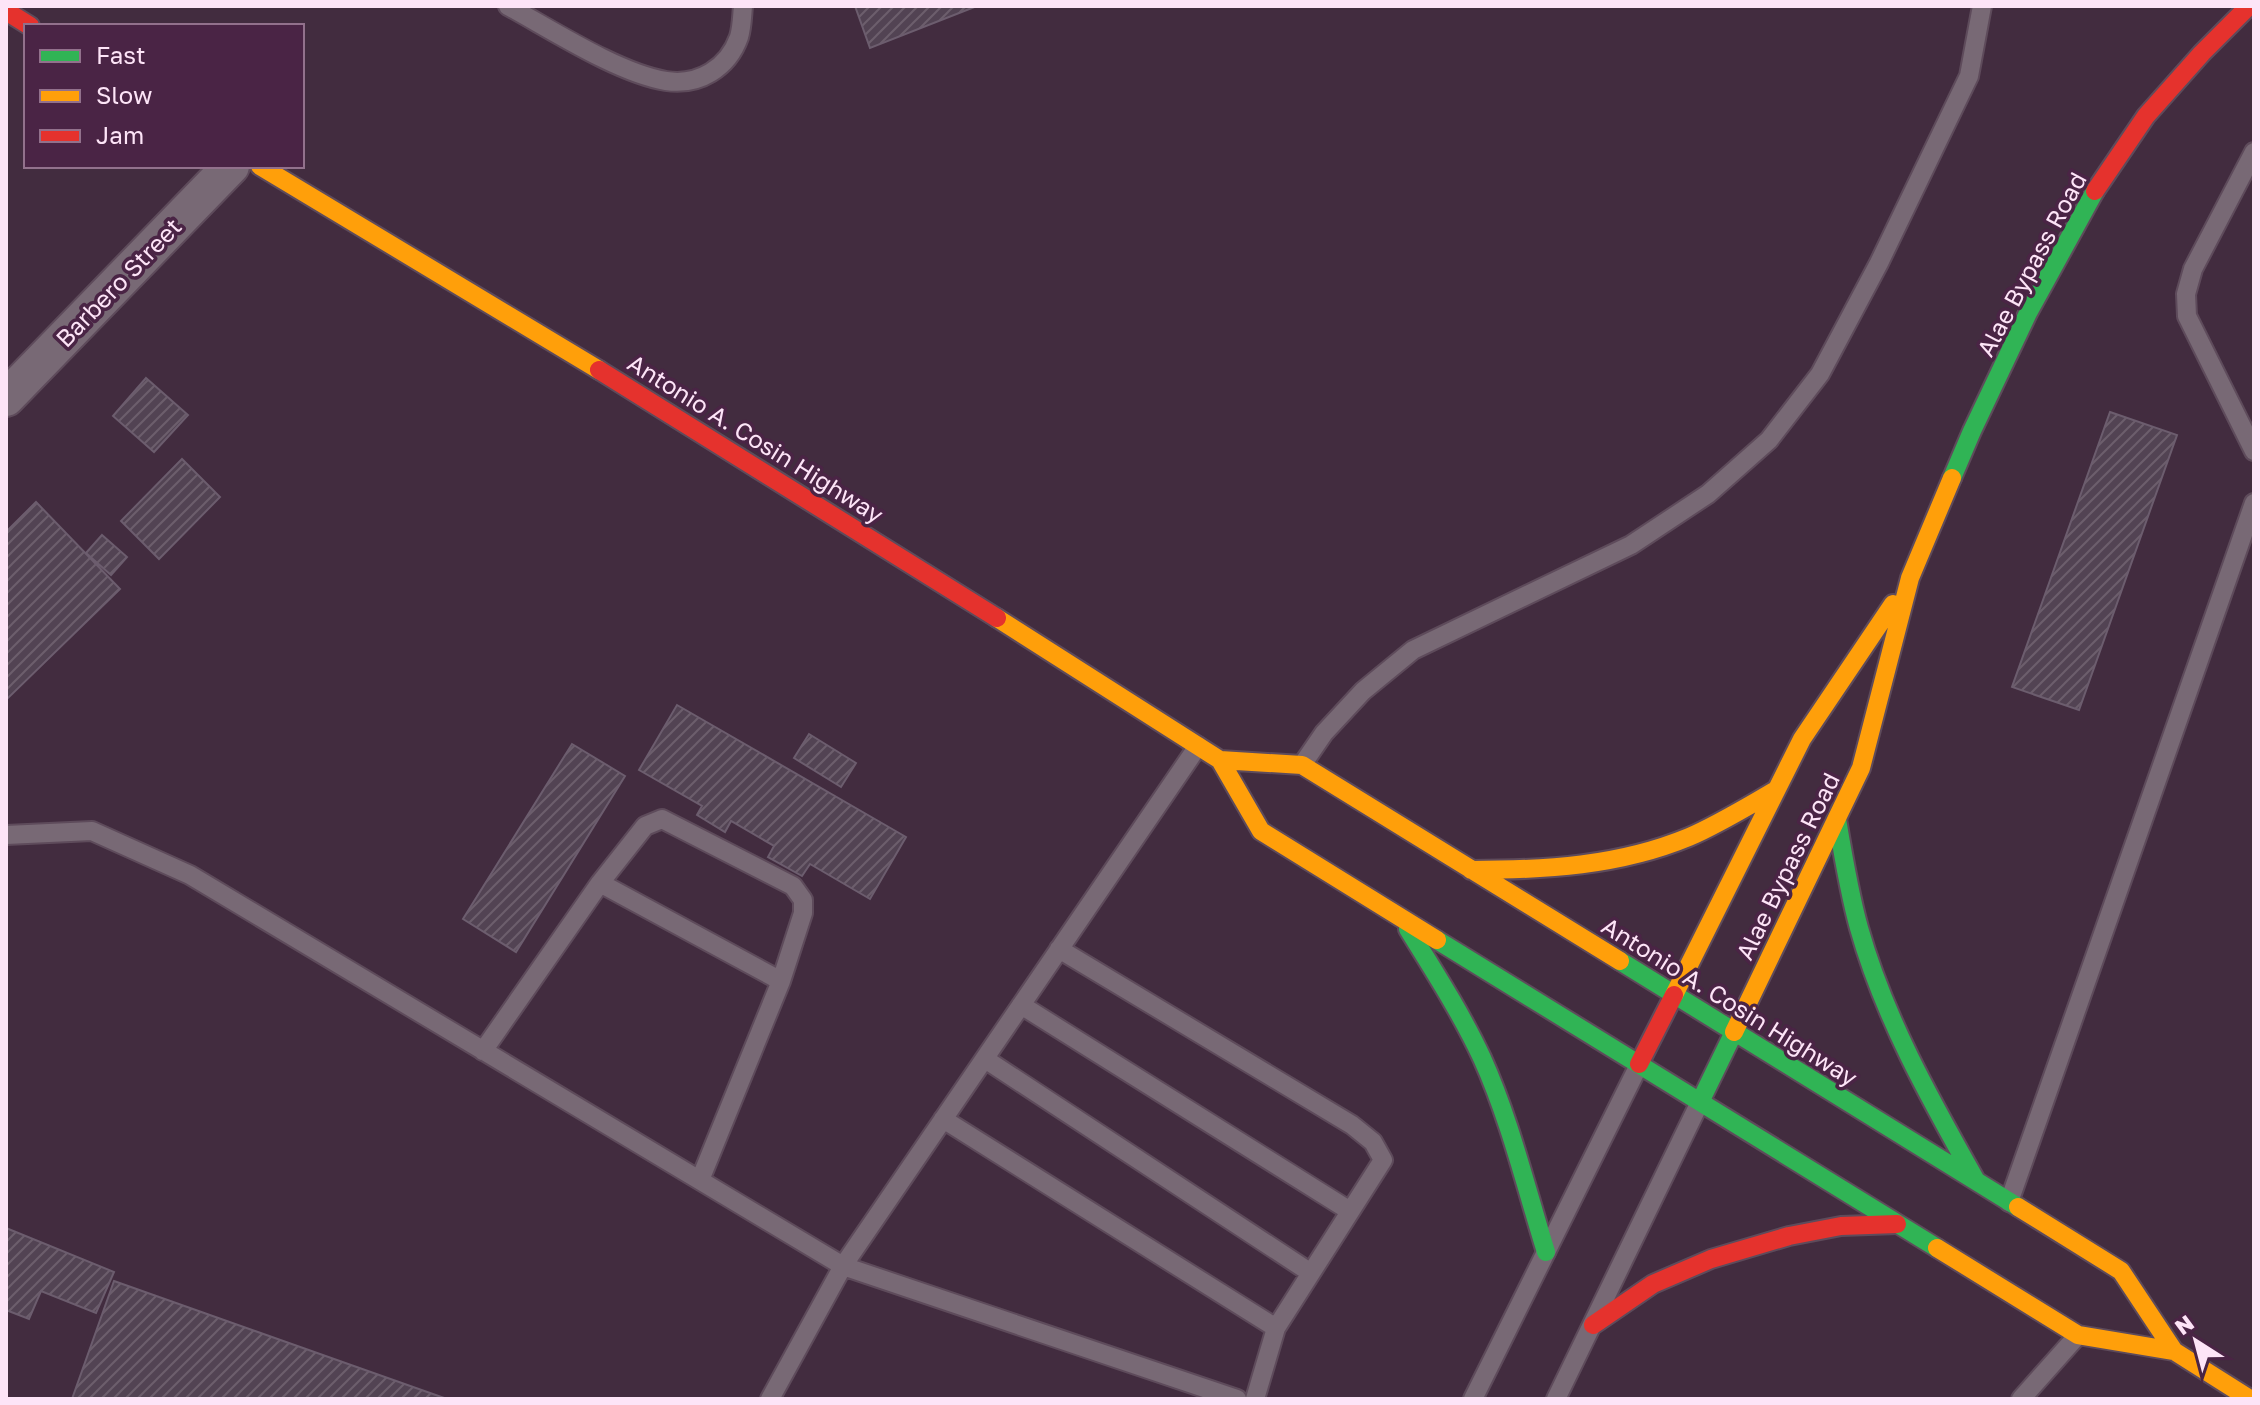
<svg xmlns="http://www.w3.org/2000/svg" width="2260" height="1405" viewBox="0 0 2260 1405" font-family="'Golos Text',sans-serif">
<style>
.building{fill:url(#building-hatch);stroke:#6c5d6e;stroke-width:2}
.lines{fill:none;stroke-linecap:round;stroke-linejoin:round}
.lane-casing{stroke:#5e4b5b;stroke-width:22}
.street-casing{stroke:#5e4b5b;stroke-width:40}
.fast-casing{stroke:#5e4b5b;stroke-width:22}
.slow-casing{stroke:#5e4b5b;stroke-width:22}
.jam-casing{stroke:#5e4b5b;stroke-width:22}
.lane{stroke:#786975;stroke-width:18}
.street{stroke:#786975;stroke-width:36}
.fast{stroke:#30b455;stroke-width:18}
.slow{stroke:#ff9f0a;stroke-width:18}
.jam{stroke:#e5322d;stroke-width:18}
.labels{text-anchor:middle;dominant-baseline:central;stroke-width:7;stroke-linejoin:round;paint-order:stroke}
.street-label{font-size:24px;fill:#fde4f7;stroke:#4a2445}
</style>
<defs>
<pattern id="building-hatch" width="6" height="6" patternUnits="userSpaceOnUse" patternTransform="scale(2)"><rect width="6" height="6" fill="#524353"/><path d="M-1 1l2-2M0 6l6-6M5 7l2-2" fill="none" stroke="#6c5e6c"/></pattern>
</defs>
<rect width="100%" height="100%" fill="#422c3f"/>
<!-- building -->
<path class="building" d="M855,6H977L870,48Z
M146,378L188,415L154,452L113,416Z
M2110,412L2177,435L2079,710L2012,687Z
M182,459L220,497L159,559L121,521Z
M36,502L120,589L6,700V532Z
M102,535L127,557L111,575L86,553Z
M677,705L906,837L870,899L810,864L802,876L768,857L774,846L731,821L725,832L697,815L702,806L639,770Z
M809,734L856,763L841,787L794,758Z
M572,744L625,776L516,952L463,919Z
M6,1228L114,1272L96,1313L41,1291L29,1319L6,1310Z
M114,1281L447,1399H72Z"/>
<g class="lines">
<!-- lane casing -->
<g class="lane-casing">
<path id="lane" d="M508,6C552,30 618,73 666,81C699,86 728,68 739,37C742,27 742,16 743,6
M2254,152L2193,269L2186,294L2187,316L2254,451
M1302,765L1324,733L1363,691L1413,650L1631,545L1708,494L1769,440L1820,374L1879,263L1969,76L1982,6
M6,835L92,831L190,875L843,1266L1237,1399
M600,883L645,826L662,819L793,886L803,900V913L781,981
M1021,1005L1350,1211
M483,1051L600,883L781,981L700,1180
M985,1059L1311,1273
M943,1119L1276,1328L1383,1160L1373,1142L1352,1125L1059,949
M2009,1202L2254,503
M770,1399L843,1266L1198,746
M1255,1399L1276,1328
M1473,1399L1639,1065
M1556,1399L1700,1102
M2021,1399L2078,1335"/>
</g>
<!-- street casing -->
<g class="street-casing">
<path id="street" d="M6,398L231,166"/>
</g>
<!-- fast casing -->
<g class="fast-casing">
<path id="fast" d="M1952,478L1972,431L2028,313L2095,191
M1837,819C1843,855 1849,892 1859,928C1884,1017 1930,1099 1975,1179
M1408,929C1434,971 1461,1013 1482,1058C1510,1120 1526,1188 1546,1252
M1437,940L1937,1248
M1620,961L2018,1207
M1700,1102L1734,1032"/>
</g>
<!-- slow casing -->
<g class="slow-casing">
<path id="slow" d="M260,166L599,370
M997,618L1220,760L1261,831L1437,940
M1220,760L1302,765L1620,961
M1471,870C1545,870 1619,866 1689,837C1719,824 1748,806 1776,790
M1674,995L1802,739L1893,604
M1734,1032L1861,768L1910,578L1952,478
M2018,1207L2121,1271L2174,1351
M1937,1248L2078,1335L2174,1351L2250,1399"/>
</g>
<!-- jam casing -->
<g class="jam-casing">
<path id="jam" d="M6,11L30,26
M2095,191L2146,116L2202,53L2249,6
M599,370L997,618
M1639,1064L1674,995
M1593,1325L1653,1284L1711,1259L1789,1236L1841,1226L1897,1224"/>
</g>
<!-- lane -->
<use href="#lane" class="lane"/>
<!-- street -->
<use href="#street" class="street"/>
<!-- fast -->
<use href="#fast" class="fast"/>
<!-- slow -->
<use href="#slow" class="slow"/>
<!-- jam -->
<use href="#jam" class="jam"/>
</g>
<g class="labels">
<!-- street labels -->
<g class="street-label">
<text transform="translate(2031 264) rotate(-62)">Alae Bypass Road</text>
<text transform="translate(118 282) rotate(-46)">Barbero Street</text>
<text transform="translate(756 438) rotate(32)">Antonio A. Cosin Highway</text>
<text transform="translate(1787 866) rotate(-64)">Alae Bypass Road</text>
<text transform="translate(1730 1001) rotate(32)">Antonio A. Cosin Highway</text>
</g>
</g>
<!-- border -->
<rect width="2260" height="1405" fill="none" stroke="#fde4f7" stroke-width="16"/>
<!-- legend -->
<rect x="24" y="24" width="280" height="144" fill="#4a2445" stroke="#92718c" stroke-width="2"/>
<rect x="40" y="50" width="40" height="12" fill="#30b455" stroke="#92718c" stroke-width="2"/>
<text x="96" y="64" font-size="24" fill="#fde4f7">Fast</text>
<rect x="40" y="90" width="40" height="12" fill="#ff9f0a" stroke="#92718c" stroke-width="2"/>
<text x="96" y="104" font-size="24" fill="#fde4f7">Slow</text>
<rect x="40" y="130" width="40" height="12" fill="#e5322d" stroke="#92718c" stroke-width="2"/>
<text x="96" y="144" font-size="24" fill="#fde4f7">Jam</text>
<!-- north arrow -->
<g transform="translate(2196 1341) rotate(324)" stroke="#4a2445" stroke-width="6" paint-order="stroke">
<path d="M0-6L14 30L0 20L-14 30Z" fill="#fde4f7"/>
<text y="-12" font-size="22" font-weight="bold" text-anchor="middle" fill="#fde4f7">N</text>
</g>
</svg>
